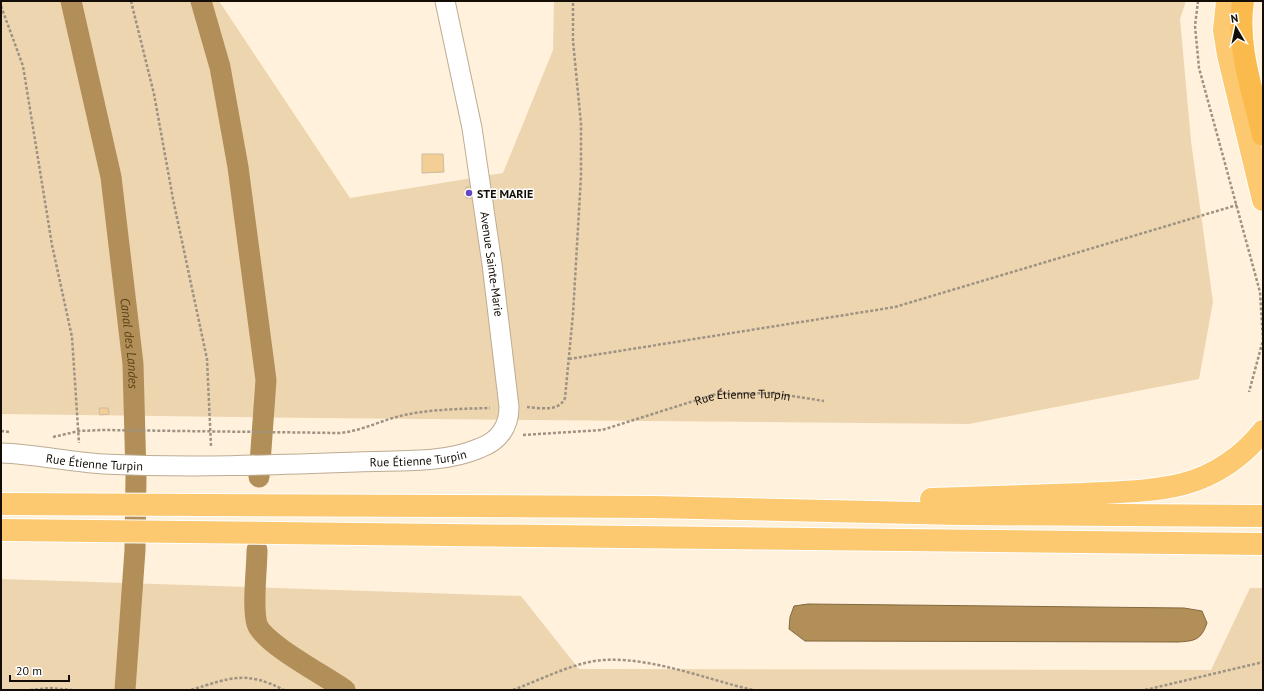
<svg xmlns="http://www.w3.org/2000/svg" width="1264" height="691" viewBox="0 0 1264 691" font-family="'PT Sans',sans-serif">
<style>
.green{fill:#edd5b0}
.water{fill:#b28f58;stroke:#82683f}
.lines{fill:none;stroke-linecap:round;stroke-linejoin:round}
.canal{stroke:#b28f58;stroke-width:21}
.building{fill:#f3ce95;stroke:#ccbba1}
.minor-casing{stroke:#bdac93;stroke-width:21}
.trunk-casing{stroke:#fff;stroke-width:24}
.motorway-casing{stroke:#fff;stroke-width:24}
.path{stroke:#9e9383;stroke-width:2.5;stroke-dasharray:3 2;stroke-linecap:butt}
.minor{stroke:#fff;stroke-width:19}
.trunk{stroke:#fcc870;stroke-width:22}
.motorway{stroke:#fbbb4c;stroke-width:22}
.poi-dot{fill:#6247c0;stroke:#fff;stroke-width:1.5}
.labels{text-anchor:middle;dominant-baseline:central;stroke-width:3;stroke-linejoin:round;paint-order:stroke}
.poi-label{font-size:12px;font-weight:bold;fill:#130d05;stroke:#fff;text-anchor:start}
.street-label{font-size:12px;fill:#130d05;stroke:#fff}
.water-label{font-size:13px;font-style:italic;fill:#5c4317;stroke:#fff}
</style>
<rect width="100%" height="100%" fill="#fff1db"/>
<!-- green -->
<path class="green" d="M1,1H219L350,198L503,173L553,50L554,1H1186L1180,19L1191,141L1213,302L1199,379L969,424L318,418L1,414Z
M1,579L521,596L579,669L1211,670L1250,588H1263V690H1Z"/>
<!-- water -->
<path class="water" d="M808,604L1184,608L1202,611L1207,623C1201,640 1195,641 1178,642L805,641L789,629L790,617L794,606Z"/>
<g class="lines">
<!-- canal -->
<g class="canal">
<path id="s1" d="M71,1L111,177L133,364L136,476L135,550L125,690"/>
<path d="M201,1L220,67L238,167L266,380L259,477"/>
<path d="M257,550C257,569 252,607 257,624C264,644 326,676 345,690"/>
</g>
</g>
<!-- building -->
<path class="building" d="M422,154H443L444,172L422,173Z
M466,187H472L473,198H466Z
M99,408H108L109,414L100,415Z"/>
<g class="lines">
<!-- minor casing -->
<g class="minor-casing">
<g id="minor">
<path id="s3" d="M1,453C35,454 69,462 103,464C188,468 273,465 357,462C397,460 443,464 480,448C499,441 509,427 509,407L492,264L472,128L445,1"/>
</g>
</g>
<!-- trunk casing -->
<g class="trunk-casing">
<path id="trunk" d="M1227,1L1224,30L1228,55L1263,200
M931,499C981,497 1032,496 1083,494C1116,492 1151,492 1183,484C1215,476 1243,456 1263,431
M1,504L654,507L960,514L1263,516
M1,530L1263,544"/>
</g>
<!-- motorway casing -->
<g class="motorway-casing">
<path id="motorway" d="M1243,1C1236,46 1253,92 1263,135"/>
</g>
<!-- path -->
<g class="path">
<path d="M131,1L154,94L173,199L207,359L211,446"/>
<path d="M1198,1L1195,26L1199,68L1260,292L1263,340L1249,392"/>
<path d="M1,6L23,66L52,245L72,337L79,443"/>
<path d="M569,359L895,307L1237,205"/>
<path d="M527,407C540,408 559,412 565,398L573,314L581,176V124L573,41V1"/>
<path d="M1,431L10,432"/>
<path id="s2" d="M523,435L602,430L716,394L773,393L824,401"/>
<path d="M53,437L79,431L103,430L340,433C361,431 380,421 400,416C429,409 460,409 490,408"/>
<path d="M30,690L50,688L72,690"/>
<path d="M191,690C230,678 245,670 284,690"/>
<path d="M513,690C537,681 561,669 585,663C635,650 704,679 753,690"/>
<path d="M1145,690L1263,662"/>
</g>
<!-- minor -->
<use href="#minor" class="minor"/>
<!-- trunk -->
<use href="#trunk" class="trunk"/>
<!-- motorway -->
<use href="#motorway" class="motorway"/>
</g>
<!-- markers -->
<circle class="poi-dot" cx="469" cy="193" r="4"/>
<g class="labels">
<!-- poi labels -->
<g class="poi-label">
<text x="477" y="193">STE MARIE</text>
</g>
<!-- street labels -->
<g class="street-label">
<text transform="translate(492 264) rotate(82)">Avenue Sainte-Marie</text>
<text stroke="none"><textPath href="#s2" startOffset="225">Rue Étienne Turpin</textPath></text>
<text stroke="none"><textPath href="#s3" startOffset="418">Rue Étienne Turpin</textPath></text>
<text stroke="none"><textPath href="#s3" startOffset="94">Rue Étienne Turpin</textPath></text>
</g>
<!-- water labels -->
<g class="water-label">
<text stroke="none"><textPath href="#s1" startOffset="348">Canal des Landes</textPath></text>
</g>
</g>
<!-- border -->
<rect width="1264" height="691" fill="none" stroke="#130d05" stroke-width="4"/>
<!-- north arrow -->
<g transform="translate(1236 28) rotate(351)" stroke="#ffffff" stroke-width="3" paint-order="stroke">
<path d="M0-3L7 15L0 10L-7 15Z" fill="#130d05"/>
<text y="-6" font-size="11" font-weight="bold" text-anchor="middle" fill="#130d05">N</text>
</g>
<!-- scale -->
<path d="M10 675v6h59v-6" fill="none" stroke="#130d05" stroke-width="2"/>
<text x="16" y="675" font-size="12" fill="#130d05" stroke="#ffffff" stroke-width="3" paint-order="stroke">20 m</text>
</svg>
